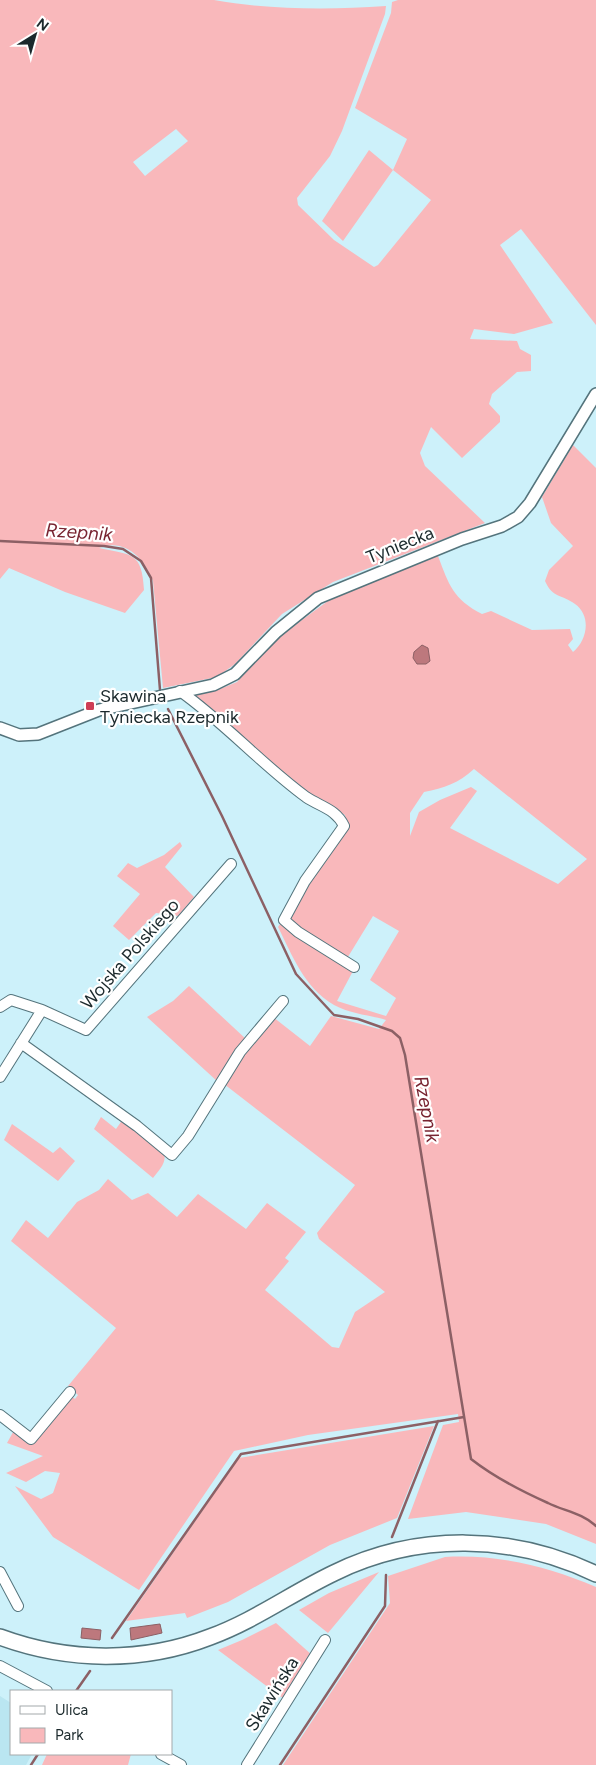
<svg xmlns="http://www.w3.org/2000/svg" width="596" height="1765" viewBox="0 0 596 1765" font-family="Figtree,sans-serif">
<style>
.built{fill:#bae6f1}
.green{fill:#f9b8bb;fill-rule:evenodd}
.water{fill:#bd787d;stroke:#8c6065}
.lines{fill:none;stroke-linecap:round;stroke-linejoin:round}
.stream{stroke:#8c6065;stroke-width:2.5}
.minor-casing{stroke:#54747c;stroke-width:12}
.tertiary-casing{stroke:#54747c;stroke-width:14}
.primary-casing{stroke:#54747c;stroke-width:18}
.minor{stroke:#fff;stroke-width:10}
.tertiary{stroke:#fff;stroke-width:11}
.primary{stroke:#fff;stroke-width:15}
.poi-dot{fill:#ce3e56;stroke:#fff;stroke-width:2}
.labels{text-anchor:middle;dominant-baseline:central;stroke-width:4.5;stroke-linejoin:round;paint-order:stroke}
.street-label{font-size:18px;fill:#1b292c;stroke:#fff}
.poi-label{font-size:18px;fill:#1b292c;stroke:#fff;text-anchor:start}
.water-label{font-size:19px;font-style:italic;fill:#782431;stroke:#fff}
</style>
<rect width="100%" height="100%" fill="#cdf1fa"/>
<!-- built -->
<path class="built" d="M0,1696L11,1703V1754H32L26,1765H0Z"/>
<!-- green -->
<path class="green" d="M0,0H214C270,10 330,10 386,6L385,14L342,131L330,156L297,198L298,205L334,240L374,267L378,265L431,200L393,170L343,241L322,221L369,150L393,170L407,139L355,108L391,13L392,2L398,0H596V325L521,229L500,245L553,323L514,334L474,329L470,339L517,341L520,349L531,355V371L517,372L492,394L489,404L500,416V422L462,458L431,427L420,453L425,466L485,523L333,582L282,614L235,664L217,677L163,688L153,581C144,558 125,538 99,548C132,555 142,552 144,590L125,613L65,592L9,568L0,579ZM176,129L188,141L145,176L133,162Z
M573,445L596,468V1544L546,1524L466,1512L408,1519L443,1425L459,1422L458,1414L308,1435L234,1451L139,1590L53,1537L15,1486L41,1499L53,1493L60,1473L45,1471L26,1482L6,1473L43,1456L7,1443L17,1425L31,1435L65,1390L75,1399L78,1395L68,1386L116,1328L11,1241L26,1220L48,1238L77,1202L99,1190L108,1179L132,1200L148,1193L177,1217L198,1194L246,1229L267,1203L306,1232L285,1258L289,1261L265,1290L332,1347L339,1348L355,1312L385,1292L319,1239L317,1233L355,1185L224,1084L241,1055L273,1017L310,1046L331,1016L379,1029L386,1020C370,1015 350,1014 334,1005C304,987 293,957 278,927L346,825L345,815L305,793L184,693L215,691L237,682L276,639L332,598L438,556C449,585 453,599 482,614L491,611L532,630L570,629L573,639L568,645L573,652C587,641 592,616 575,604C562,594 553,599 545,581L549,570L573,546L551,523L542,497ZM474,769L587,859L558,884L450,828L477,791L471,787L440,800L419,812L410,836V813L424,792C444,788 459,783 474,769ZM373,916L399,931L370,980L396,998L386,1016L337,1001L353,971L343,965Z
M180,842L182,846L165,867L194,897L178,916L156,913L129,940L113,926L140,894L117,876L128,863L137,868L164,855Z
M189,986L247,1040L218,1082L147,1017L173,1001Z
M101,1117L116,1129L123,1119L164,1153C167,1163 159,1170 153,1178L94,1129Z
M12,1124L53,1153L60,1147L75,1161L58,1181L4,1140Z
M434,1426L397,1518L330,1545L228,1602L187,1618L185,1613L126,1621L239,1458Z
M445,1557C497,1554 548,1566 596,1587V1765H283L390,1603L388,1576Z
M379,1572L328,1633L299,1610L329,1593Z
M276,1623L312,1655L284,1699L218,1650L242,1640Z
M47,1754H131L128,1765H42Z"/>
<!-- water -->
<path class="water" d="M422,645L428,648L430,661L426,664H417L413,658L414,652Z
M160,1624L162,1633L131,1640L130,1628Z
M82,1628L101,1630L100,1640L81,1638Z"/>
<g class="lines">
<!-- stream -->
<path class="stream" d="M0,541L104,546L123,549L141,561L151,578L160,690
M168,709L222,816L296,974L334,1015L358,1019L392,1031L400,1038L405,1055L471,1459C494,1477 521,1491 548,1503C564,1511 582,1513 596,1526
M392,1537L438,1421
M112,1638L241,1454L464,1417
M76,1691L90,1671
M31,1765L38,1754
M280,1765L385,1606L386,1575"/>
<!-- minor casing -->
<g class="minor-casing">
<path id="minor" d="M180,691C225,723 261,764 306,797C321,807 336,809 344,826L305,881L284,920L298,932L354,967
M0,1007L11,1000L42,1010
M21,1043L137,1126L172,1155L188,1136L240,1052L283,1001
M0,1077L42,1010L86,1030L231,864
M0,1415L31,1439L70,1392
M0,1572L18,1606
M0,1666L47,1691
M161,1754L181,1765
M247,1765L325,1640"/>
</g>
<!-- tertiary casing -->
<g class="tertiary-casing">
<path id="tertiary" d="M0,728L19,735L38,734L99,710L213,685L235,674L276,632L318,598L462,539L502,526L518,517L530,503L596,394"/>
</g>
<!-- primary casing -->
<g class="primary-casing">
<path id="primary" d="M0,1637C68,1662 143,1663 210,1637C254,1621 292,1593 334,1573C418,1532 513,1534 596,1574"/>
</g>
<!-- minor -->
<use href="#minor" class="minor"/>
<!-- tertiary -->
<use href="#tertiary" class="tertiary"/>
<!-- primary -->
<use href="#primary" class="primary"/>
</g>
<!-- markers -->
<rect class="poi-dot" x="85" y="701" width="10" height="10" rx="2.5"/>
<g class="labels">
<!-- street labels -->
<g class="street-label">
<text transform="translate(400 545) rotate(-22)">Tyniecka</text>
<text transform="translate(130 954) rotate(-49)">Wojska Polskiego</text>
<text transform="translate(272 1694) rotate(-58)">Skawińska</text>
</g>
<!-- poi labels -->
<g class="poi-label">
<text x="100" y="696">Skawina<tspan x="100" dy="21">Tyniecka Rzepnik</tspan></text>
</g>
<!-- water labels -->
<g class="water-label">
<text transform="translate(79 532) rotate(4)">Rzepnik</text>
<text transform="translate(427 1109) rotate(79)">Rzepnik</text>
</g>
</g>
<!-- legend -->
<rect x="10" y="1690" width="162" height="65" fill="#ffffff" stroke="#a4a9ab"/>
<rect x="20" y="1706" width="25" height="8" fill="#ffffff" stroke="#a4a9ab"/>
<text x="55" y="1715" font-size="15" fill="#1b292c">Ulica</text>
<rect x="20" y="1728" width="25" height="15" fill="#f9b8bb" stroke="#a4a9ab"/>
<text x="55" y="1740" font-size="15" fill="#1b292c">Park</text>
<!-- north arrow -->
<g transform="translate(35 35) rotate(37)" stroke="#ffffff" stroke-width="4" paint-order="stroke">
<path d="M0-4L9 19L0 12L-9 19Z" fill="#1b292c"/>
<text y="-8" font-size="14" font-weight="bold" text-anchor="middle" fill="#1b292c">N</text>
</g>
</svg>
